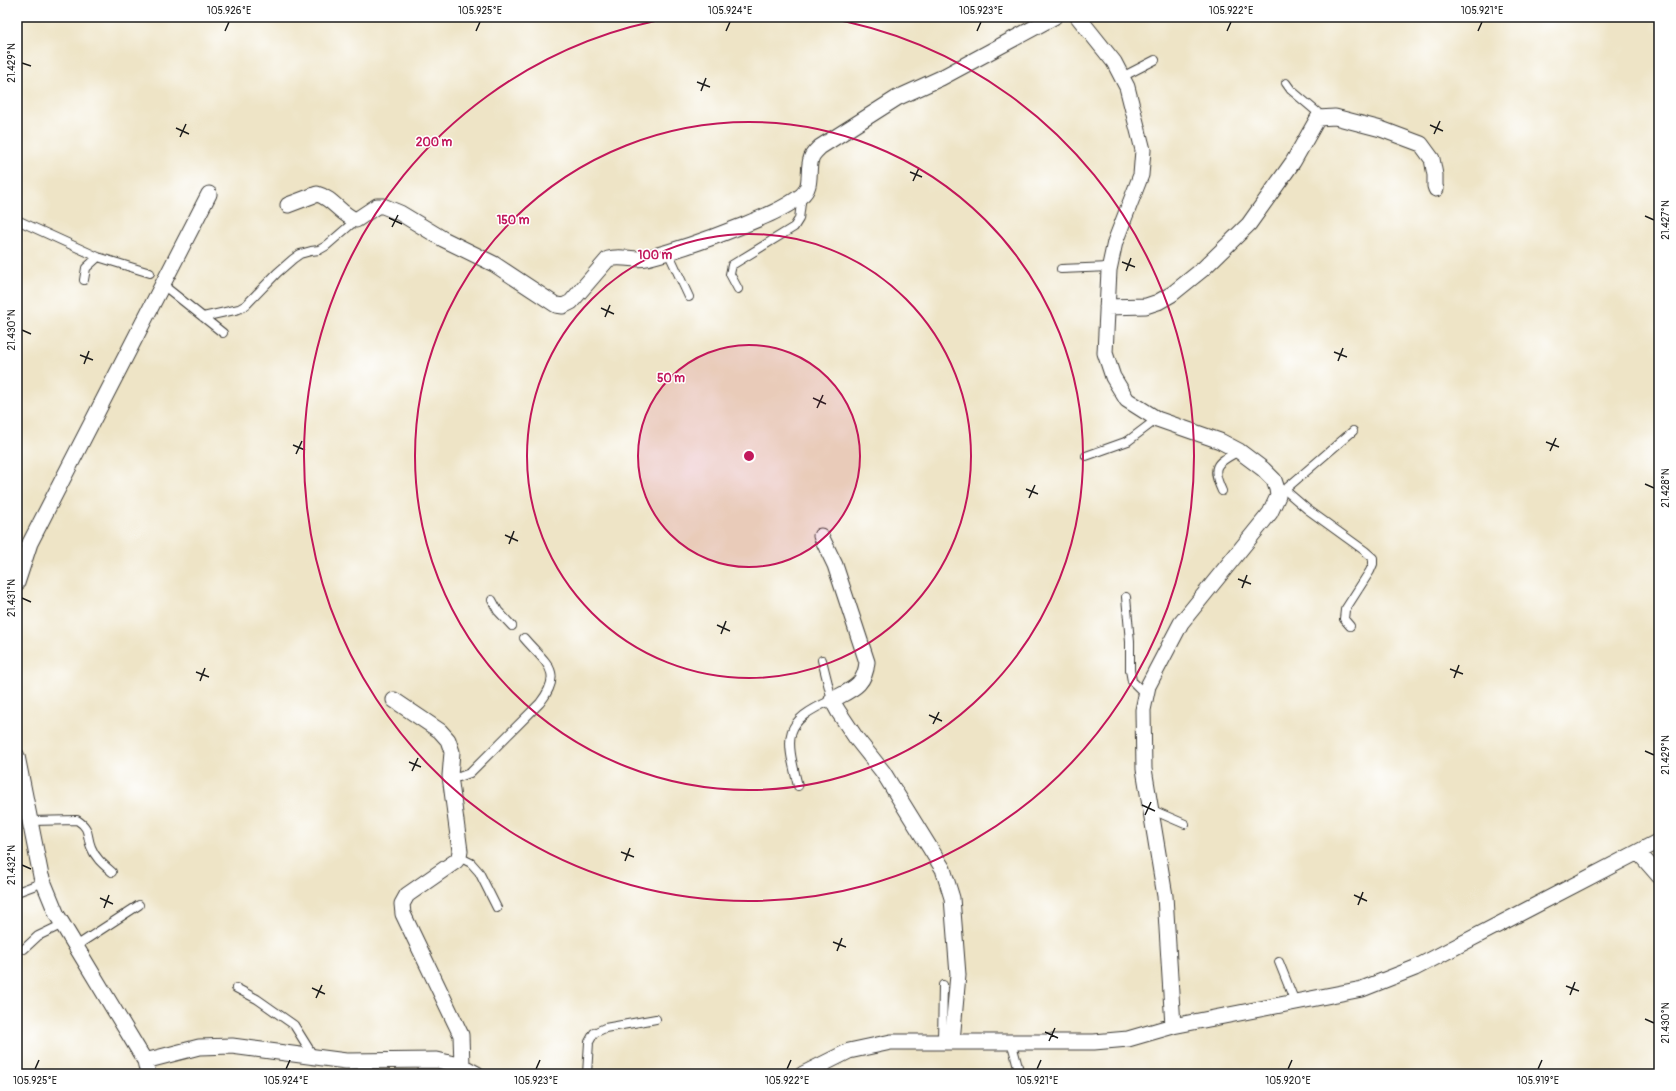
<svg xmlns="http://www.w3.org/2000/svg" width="1676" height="1091" viewBox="0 0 1676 1091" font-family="Pangolin,sans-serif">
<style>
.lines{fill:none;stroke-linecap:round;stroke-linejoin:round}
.lane-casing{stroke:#3c3a36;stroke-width:10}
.street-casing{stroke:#3c3a36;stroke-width:17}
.lane{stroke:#fff;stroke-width:8}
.street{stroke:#fff;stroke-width:15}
.ticks{fill:none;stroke:#1c1c1c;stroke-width:1.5}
.ring{fill:none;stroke:#c2185b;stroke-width:2}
.centre{fill:#c2185b;stroke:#fff;stroke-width:2}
.ring-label{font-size:12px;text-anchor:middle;font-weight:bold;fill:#c2185b;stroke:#fff;stroke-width:3;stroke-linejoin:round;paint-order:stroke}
.neatline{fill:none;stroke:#1c1c1c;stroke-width:1.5}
.ticks-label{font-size:10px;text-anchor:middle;fill:#1c1c1c}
</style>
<rect width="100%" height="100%" fill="#fff"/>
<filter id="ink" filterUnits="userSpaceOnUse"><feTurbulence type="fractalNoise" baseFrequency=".025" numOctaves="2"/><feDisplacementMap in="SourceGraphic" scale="8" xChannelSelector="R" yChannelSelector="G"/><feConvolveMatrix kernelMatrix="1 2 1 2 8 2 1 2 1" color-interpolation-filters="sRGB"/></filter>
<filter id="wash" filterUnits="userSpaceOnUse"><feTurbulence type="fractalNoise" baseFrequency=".012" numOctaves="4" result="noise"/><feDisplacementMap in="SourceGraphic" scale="16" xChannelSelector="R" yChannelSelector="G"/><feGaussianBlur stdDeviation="0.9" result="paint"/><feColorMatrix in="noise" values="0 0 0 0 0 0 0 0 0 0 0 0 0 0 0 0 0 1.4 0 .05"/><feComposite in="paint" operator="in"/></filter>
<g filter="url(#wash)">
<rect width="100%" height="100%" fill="#eee4c6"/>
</g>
<g filter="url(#ink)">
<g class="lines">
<!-- lane casing -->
<g class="lane-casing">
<path id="lane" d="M1122,77L1155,60
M1286,83L1291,90L1323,117
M17,220L98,257
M668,252L689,297
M1061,269L1110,267
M84,280L86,268L98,257L150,273
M163,285L223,333
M738,289L730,274L732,265L794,227L799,219L802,195
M203,317L239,309L246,305L277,273L293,259L300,254L311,251L319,250L326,246L356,220
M1086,456L1128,441L1157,419
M1285,490L1307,509L1365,551L1373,558V564L1370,571L1345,610L1344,619L1350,626
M1222,491C1210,465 1217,463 1239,451
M1281,493L1353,431
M1126,597L1130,642V670L1132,681L1146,695
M492,600L498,611L512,626
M450,776L459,777L470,773L540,703C565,671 545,663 524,638
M798,786C786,737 781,722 832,700L822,660
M1150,809L1185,824
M31,821L77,820C91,829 86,835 91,847C95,858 104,865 112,872
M459,857L471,863L479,872L497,908
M17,892L44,882
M76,946L139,905
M24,949L38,936L63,924
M1279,962L1295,1002
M236,988L257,999L294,1025L314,1057
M1011,1041L1020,1074
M942,1042L943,985
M587,1074L589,1042L594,1033L605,1028L656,1019"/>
</g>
<!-- street casing -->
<g class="street-casing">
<path id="street" d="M1078,17L1114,62L1127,87L1143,150L1141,175L1115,242L1109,270L1105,353L1113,377L1127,400L1157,419L1220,441L1239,451L1263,469L1274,480L1277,489L1278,496L1270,513L1181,623L1148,686L1143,710L1144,769L1165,896L1173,1026
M288,205L317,194C333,198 341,215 356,220L377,206H383L400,213L443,239L494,264L556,305L563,306L571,302L608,259C621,255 634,261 647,258C678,250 709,239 739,227C761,218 782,210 801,196C813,187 807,171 811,159C812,154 817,150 820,147L897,98L941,78L1054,17
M1107,307L1146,306L1158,302L1172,294L1203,269L1249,224L1293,162L1318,118L1335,117L1381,129L1421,144L1432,159L1435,175V186L1436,189
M821,536L835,565L867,662C865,686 852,689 832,700L838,711L856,738L883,772L943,869L952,898L958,975L952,1041
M17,583L30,543L209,194
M394,700L440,731L448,740L452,752L450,776L460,851L459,857L456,861L407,895L402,904L403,914L461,1035L462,1066
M17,756L41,876L57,915L145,1061L148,1074
M1638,852L1659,876
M145,1061L199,1047L232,1046L346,1061L437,1060L462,1066L477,1074
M803,1074L849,1051L891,1042H1094L1128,1039L1173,1026L1362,989L1415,968L1659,841"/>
</g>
<!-- lane -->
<use href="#lane" class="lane"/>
<!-- street -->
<use href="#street" class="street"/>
</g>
</g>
<!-- ticks -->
<path class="ticks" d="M225,31L229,22M476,31L480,22M726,31L730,22M977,31L981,22M1227,31L1231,22M1478,31L1482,22M22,63L31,66M697,82L710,87M701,91L706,78M1430,125L1443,131M176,128L189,134M1434,134L1440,121M180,137L186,124M910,172L922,177M913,181L919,168M1645,216L1654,220M389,218L402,224M392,227L398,215M1122,262L1135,267M1126,271L1131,258M601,308L614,314M605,317L610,305M22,330L31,334M1334,352L1347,357M80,355L93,360M1338,361L1343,348M84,364L89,351M813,398L826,404M817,408L823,395M1546,442L1559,447M293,445L305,450M1550,451L1556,438M296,454L302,441M1645,484L1654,488M1026,489L1038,494M1029,498L1035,485M505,535L518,541M509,544L514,531M1238,579L1251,584M1242,588L1247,575M22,598L31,602M717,625L730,631M721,634L726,621M1450,669L1463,674M196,672L209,677M1454,678L1459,665M200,681L205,668M929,715L942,721M933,724L939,712M1645,751L1654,755M409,762L421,767M412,771L418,758M1142,805L1155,811M1145,815L1151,802M621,852L634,857M625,861L630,848M22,865L31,869M1354,895L1367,901M100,898L113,904M1358,905L1363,892M104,908L109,895M833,942L846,947M837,951L842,938M1566,986L1579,991M312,988L325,994M1570,995L1575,982M316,998L322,985M1645,1019L1654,1023M1045,1032L1058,1038M1049,1041L1055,1028M35,1069L39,1060M286,1069L290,1060M536,1069L540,1060M787,1069L791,1060M1037,1069L1041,1060M1288,1069L1292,1060M1538,1069L1542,1060"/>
<!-- distance rings -->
<circle cx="749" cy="456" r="111" fill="#c2185b" fill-opacity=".12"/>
<g class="ring">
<circle cx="749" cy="456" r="111"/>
<circle cx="749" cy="456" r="222"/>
<circle cx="749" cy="456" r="334"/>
<path d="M822 17A445 445 0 1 1 676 17"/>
</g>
<circle cx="749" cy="456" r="6" class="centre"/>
<g class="ring-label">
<text x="434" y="146">200 m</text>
<text x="513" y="224">150 m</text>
<text x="655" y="259">100 m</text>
<text x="671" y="382">50 m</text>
</g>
<!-- margin -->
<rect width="1676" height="1091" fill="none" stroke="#fff" stroke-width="44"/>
<rect x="22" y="22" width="1632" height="1047" class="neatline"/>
<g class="ticks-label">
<text x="229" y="14">105.926°E</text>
<text x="480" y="14">105.925°E</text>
<text x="730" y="14">105.924°E</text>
<text x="981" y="14">105.923°E</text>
<text x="1231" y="14">105.922°E</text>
<text x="1482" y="14">105.921°E</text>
<text transform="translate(11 63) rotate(-90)" y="4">21.429°N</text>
<text transform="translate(1665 220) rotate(-90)" y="4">21.427°N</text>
<text transform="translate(11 330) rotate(-90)" y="4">21.430°N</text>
<text transform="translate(1665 488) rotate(-90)" y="4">21.428°N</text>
<text transform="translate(11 598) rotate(-90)" y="4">21.431°N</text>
<text transform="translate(1665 755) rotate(-90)" y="4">21.429°N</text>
<text transform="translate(11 865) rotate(-90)" y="4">21.432°N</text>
<text transform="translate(1665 1023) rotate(-90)" y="4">21.430°N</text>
<text x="35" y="1084">105.925°E</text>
<text x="286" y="1084">105.924°E</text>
<text x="536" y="1084">105.923°E</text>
<text x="787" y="1084">105.922°E</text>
<text x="1037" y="1084">105.921°E</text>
<text x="1288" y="1084">105.920°E</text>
<text x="1538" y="1084">105.919°E</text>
</g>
</svg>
